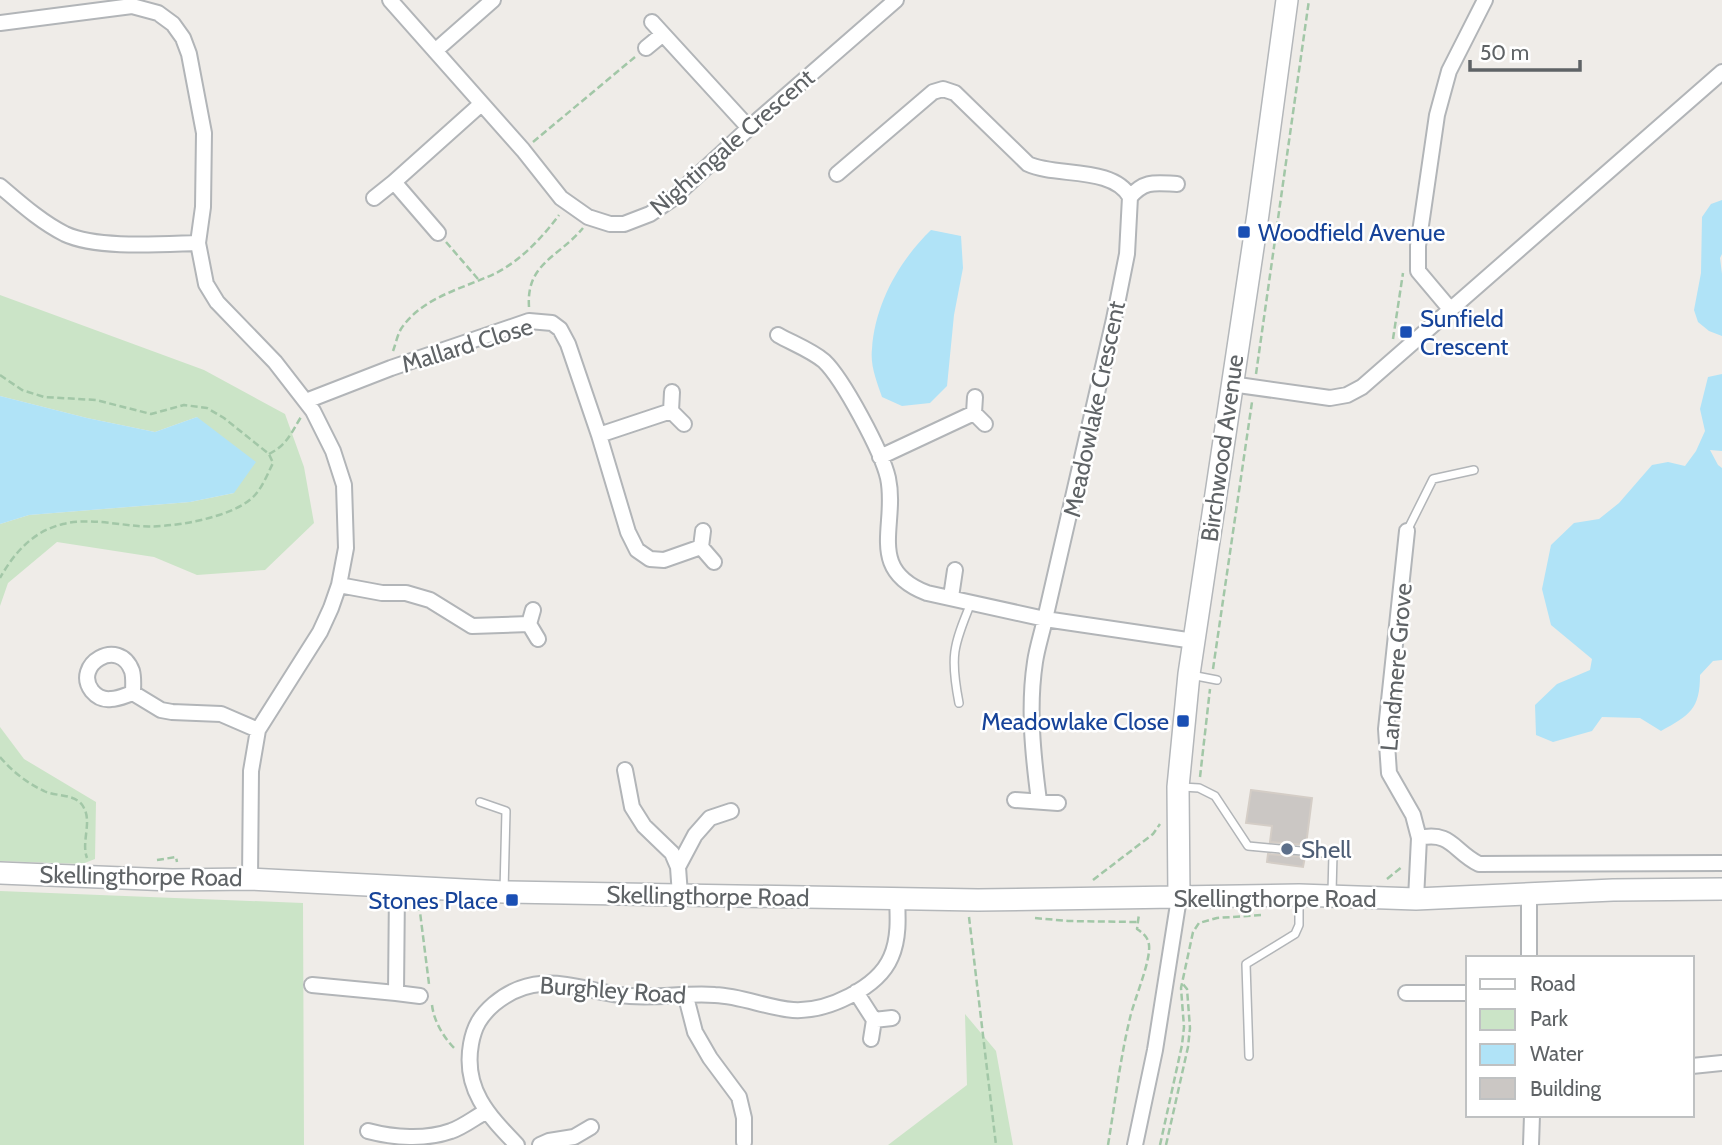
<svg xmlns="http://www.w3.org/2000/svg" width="1722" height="1145" viewBox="0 0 1722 1145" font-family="Cabin,sans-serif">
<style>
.green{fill:#cbe4c7}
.water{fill:#b0e3f7}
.building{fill:#cbc7c4;stroke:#d4cdc6;stroke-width:2}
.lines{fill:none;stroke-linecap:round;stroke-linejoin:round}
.lane-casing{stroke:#b2b5b8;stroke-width:10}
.street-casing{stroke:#b2b5b8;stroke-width:18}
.secondary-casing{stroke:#b4b7ba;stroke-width:24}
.path{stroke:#a2c7a7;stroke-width:2.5;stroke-dasharray:7 3.5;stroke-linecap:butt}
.lane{stroke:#fff;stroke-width:7}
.street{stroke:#fff;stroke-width:14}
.secondary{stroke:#fff;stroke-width:21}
.transit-dot{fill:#1a4fb4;stroke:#fff;stroke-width:2.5}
.service-dot{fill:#5c6f8a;stroke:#fff;stroke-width:2.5}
.labels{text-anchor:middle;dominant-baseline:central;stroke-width:5;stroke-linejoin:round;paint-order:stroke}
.street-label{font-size:24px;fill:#5f6366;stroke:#fff}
.transit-label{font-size:24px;fill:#164399;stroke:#fff;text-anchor:start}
.service-label{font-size:24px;fill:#4e5e75;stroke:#fff;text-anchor:start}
</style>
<rect width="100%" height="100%" fill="#efece8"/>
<!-- green -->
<path class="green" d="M0,295L204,370L285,414L304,467L314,523L265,570L197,575L154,557L57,542L8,583L0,606V524L29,515L190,502L234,493L197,417L155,432L87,418L0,396Z
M0,727L24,759L96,802L95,859L82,864L0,861Z
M0,891L303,903L304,1145H0Z
M965,1014L996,1051L1013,1145H888L967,1085Z"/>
<!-- water -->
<path class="water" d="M1722,200V254L1720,258L1722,274V336L1709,331L1698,322L1694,310L1701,273L1702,217L1711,204Z
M931,230L961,236L963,268L954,315L947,386L930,403L902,406L882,397C877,382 870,366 872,349C875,304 899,261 931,230Z
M1722,374V451L1710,450L1718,465L1722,468V660L1713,661L1700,675C1700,709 1690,715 1661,731L1640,718L1602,717L1592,731L1553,742L1536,735L1535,705L1557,684L1590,670L1592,659L1551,625L1542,589L1551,545L1574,523L1599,519L1619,503L1652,465L1668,462L1685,466L1696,451L1705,431L1700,409L1708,377Z
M0,396L87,418L155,432L197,417L256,462L234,493L190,502L29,515L0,524Z"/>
<!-- building -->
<path class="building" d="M1251,790L1312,798L1306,845L1270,842L1272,826L1246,823Z
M1268,854L1305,857L1303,867L1267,862Z"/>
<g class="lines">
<!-- lane casing -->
<g class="lane-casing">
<path id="lane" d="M1407,531L1433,479L1474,470
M1191,675L1217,680
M959,703C950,657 953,646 971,603
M1182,787L1199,788L1215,796L1248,846L1333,854L1332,892
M480,802L506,811L504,891
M1249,1056L1246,964L1295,934L1299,925V896"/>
</g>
<!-- street casing -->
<g class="street-casing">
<path id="street" d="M390,0L523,150L561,198L588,217L610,224H624L650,214L672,199L749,128L896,0
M652,22L749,128
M0,23L132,6L158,13L173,24L183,38L189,54L204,133L203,207L198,243L206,284L217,302L275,362L313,411L333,451L344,485L346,548L339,585L331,608L320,632L258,730L251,771L250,879
M646,48L663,34
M435,51L493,0
M0,186C20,203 41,222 65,234C97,249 162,244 198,243
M1130,197C1145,180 1155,183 1177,184
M374,198L394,182
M438,233L394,182L480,105
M1450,309L1418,271V246L1437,115L1449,71L1485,0
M778,335C792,343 811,350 824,361C843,379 882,452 888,478C898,525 865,569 927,593L1045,619L1114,319L1127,254L1130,197C1113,166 1055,177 1028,164L955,93L943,89L933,92L837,174
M1231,384L1330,398L1347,395L1362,387L1722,72
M672,392L671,411L684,424
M975,397L974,413L985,424
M306,401L391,368L529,321L552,323L560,329L568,344L599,435L628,532L637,550L650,559L664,560L701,547
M599,435L671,411
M880,457L974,413
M703,531L701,547L714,562
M1407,531L1386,729L1389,773L1413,815L1419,838L1416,899
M339,585L382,593H406L430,600L472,626L529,624
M951,597L955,570
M533,610L529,624L538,639
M133,693C133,687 134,678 132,671C119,636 72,665 92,691C97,697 103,700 111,699C119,699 126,695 133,693L161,710L172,712L221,714L258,730
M625,770L632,807L644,826L672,853L678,867L680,895
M1015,800L1058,803
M1039,801C1033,755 1028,708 1035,662C1037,648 1042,633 1045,619L1194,641
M1419,838C1452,831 1453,851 1479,864L1722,863
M678,867L695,835L710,818L731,811
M397,888L396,993L420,996
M1529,893V958
M312,985L396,993
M856,992L874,1020
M1406,993H1468
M686,997L695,1032L710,1058L739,1097L744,1118V1142
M871,1039L874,1020L892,1018
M1692,1066L1722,1063
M368,1131C394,1138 426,1140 451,1131C463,1127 474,1118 485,1112
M517,1145C488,1115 463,1089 471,1044C474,1027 480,1016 494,1004C540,966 579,992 630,996C659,998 687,993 715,995C742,996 767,1008 793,1010C827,1012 878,988 891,957C899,939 898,918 897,899
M540,1145L549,1141L574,1137L591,1127
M1135,1145L1155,1050L1179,898
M1531,1145L1532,1115"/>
</g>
<!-- secondary casing -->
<g class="secondary-casing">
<path id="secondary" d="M0,873L172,880L250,879L504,892L978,900L1299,895L1416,899L1613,890L1722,889
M1179,898L1178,787L1189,674L1258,214L1287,0"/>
</g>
<!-- path -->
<path class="path" d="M533,142L635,57
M446,242L478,279
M529,307C526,263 558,258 583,228
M1393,339L1403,273
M393,351C396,343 398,332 403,326C425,296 465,288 496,273C520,261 543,237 559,215
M1256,374L1309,0
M0,375L22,390L44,397L96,400L151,414L184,405L207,408L224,418L269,454L273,463C268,473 263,486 255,495C235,518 167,529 138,526C114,524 87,518 63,524C33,531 14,553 0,578
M269,454C287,445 291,433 301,417
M1213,669L1252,402
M0,757C13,772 27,783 44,791C56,797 77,793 84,808C92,823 81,842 87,858
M1200,777L1210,689
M157,860L176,857L177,862
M1387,879L1403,866
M1093,880L1153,834L1160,824
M419,904L429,984
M969,917L996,1145
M1035,918L1068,921L1138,922
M432,1005C434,1022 444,1038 456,1050
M1108,1145C1115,1103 1120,1059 1130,1018C1134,1000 1151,961 1149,945C1148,937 1143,933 1137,929L1139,914
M1160,1145L1182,1045L1184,1027L1181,988L1193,932L1199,923L1217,918L1261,915
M1166,1145L1188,1047L1190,1028L1187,989L1183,984"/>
<!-- lane -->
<use href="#lane" class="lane"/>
<!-- street -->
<use href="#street" class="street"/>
<!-- secondary -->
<use href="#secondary" class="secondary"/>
</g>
<!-- markers -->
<g class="transit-dot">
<rect x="1237" y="225" width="14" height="14" rx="3.5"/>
<rect x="1399" y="325" width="14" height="14" rx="3.5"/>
<rect x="1176" y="714" width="14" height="14" rx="3.5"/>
<rect x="505" y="893" width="14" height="14" rx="3.5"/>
</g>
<circle class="service-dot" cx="1287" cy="849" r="7"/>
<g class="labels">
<!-- street labels -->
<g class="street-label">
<text transform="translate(732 142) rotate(-41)">Nightingale Crescent</text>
<text transform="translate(467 345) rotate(-17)">Mallard Close</text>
<text transform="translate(1094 409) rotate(-78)">Meadowlake Crescent</text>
<text transform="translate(1222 448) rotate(-82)">Birchwood Avenue</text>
<text transform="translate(1396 667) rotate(-85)">Landmere Grove</text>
<text transform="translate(141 876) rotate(1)">Skellingthorpe Road</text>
<text transform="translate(708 896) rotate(1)">Skellingthorpe Road</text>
<text x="1275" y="898">Skellingthorpe Road</text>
<text transform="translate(613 990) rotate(4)">Burghley Road</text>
</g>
<!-- transit labels -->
<g class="transit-label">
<text x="1258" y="232">Woodfield Avenue</text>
<text x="1420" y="318">Sunfield<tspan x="1420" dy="28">Crescent</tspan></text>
<text x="1169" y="721" text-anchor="end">Meadowlake Close</text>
<text x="498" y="900" text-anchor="end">Stones Place</text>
</g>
<!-- service labels -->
<g class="service-label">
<text x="1301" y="849">Shell</text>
</g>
</g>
<!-- legend -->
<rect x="1466" y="956" width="228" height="161" fill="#ffffff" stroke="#bfc1c2" stroke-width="2"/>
<rect x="1480" y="979" width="35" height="10" fill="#ffffff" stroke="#bfc1c2" stroke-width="2"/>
<text x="1530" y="991" font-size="21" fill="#5f6366">Road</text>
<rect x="1480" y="1009" width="35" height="21" fill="#cbe4c7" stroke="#bfc1c2" stroke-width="2"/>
<text x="1530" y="1026" font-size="21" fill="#5f6366">Park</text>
<rect x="1480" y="1044" width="35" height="21" fill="#b0e3f7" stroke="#bfc1c2" stroke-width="2"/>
<text x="1530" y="1061" font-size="21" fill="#5f6366">Water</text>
<rect x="1480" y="1078" width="35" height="21" fill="#cbc7c4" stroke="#bfc1c2" stroke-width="2"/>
<text x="1530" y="1096" font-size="21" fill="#5f6366">Building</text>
<!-- scale -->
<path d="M1470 60v10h110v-10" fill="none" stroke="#5f6366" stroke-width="3.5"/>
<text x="1480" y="60" font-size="21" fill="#5f6366" stroke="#ffffff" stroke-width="5" paint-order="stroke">50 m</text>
</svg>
